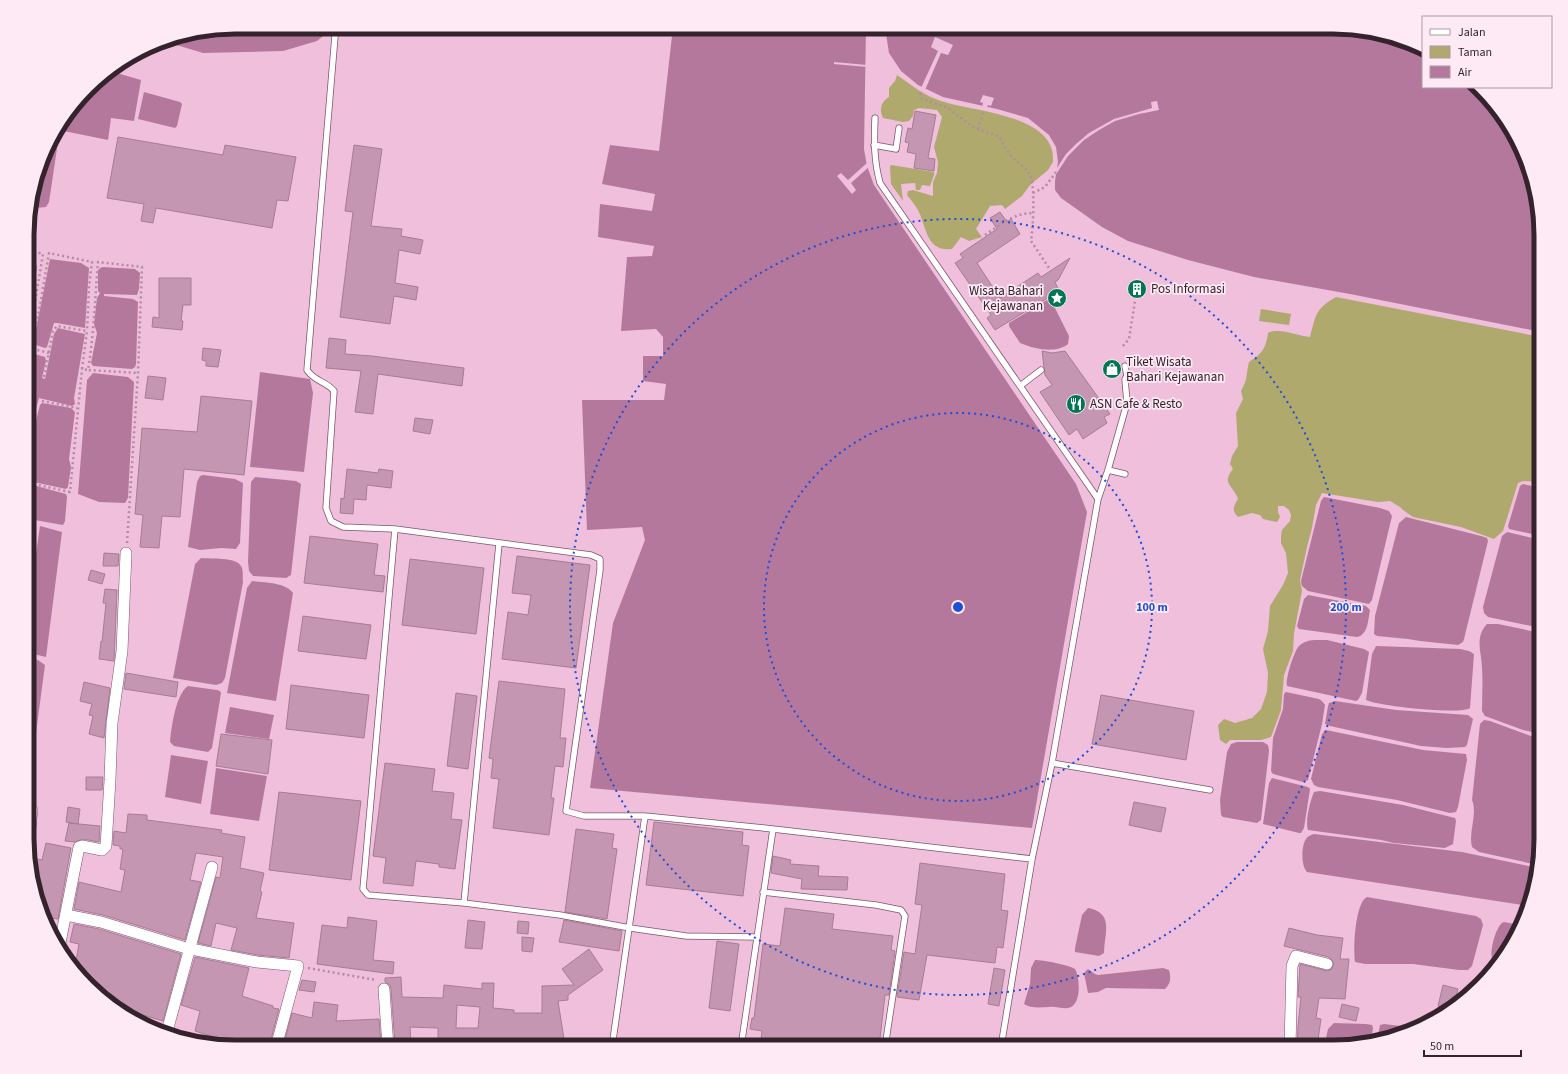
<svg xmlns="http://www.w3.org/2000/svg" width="1568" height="1074" viewBox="0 0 1568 1074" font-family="'Source Sans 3',sans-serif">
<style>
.green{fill:#afa96d}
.water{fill:#b5789d}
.pier{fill:#efbfdb}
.building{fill:#c496b1;stroke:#a87c95;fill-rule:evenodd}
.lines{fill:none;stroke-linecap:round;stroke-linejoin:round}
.lane-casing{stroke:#7d546d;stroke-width:7}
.street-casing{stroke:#7d546d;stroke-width:12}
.path{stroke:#b18ca2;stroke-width:2.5;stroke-dasharray:2 3;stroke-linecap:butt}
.lane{stroke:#fff;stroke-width:5.5}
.street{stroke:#fff;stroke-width:11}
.ring{fill:none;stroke:#1d4ed8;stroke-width:2;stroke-dasharray:2 4}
.labels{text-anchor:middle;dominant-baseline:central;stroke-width:3.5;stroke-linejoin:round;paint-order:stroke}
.poi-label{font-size:13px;fill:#34232d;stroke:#feeaf5;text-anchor:start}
.rim{fill:none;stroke:#34232d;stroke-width:5}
.centre{fill:#1d4ed8;stroke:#feeaf5;stroke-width:2}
.ring-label{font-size:12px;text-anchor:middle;font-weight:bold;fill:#1d4ed8;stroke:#feeaf5;stroke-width:3.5;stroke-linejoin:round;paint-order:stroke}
</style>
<rect width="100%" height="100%" fill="#efbfdb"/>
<!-- green -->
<path class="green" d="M897,75C911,85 925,96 941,101C971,111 1042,114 1052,150C1053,154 1053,158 1053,162L1048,170L1030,185L1022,196L1005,209L1002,205L990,206L976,229L982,237L969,241L961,237L952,249C926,252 927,228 918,210C915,205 911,200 907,195L908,191L913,190L933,196V182L937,173L938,162L934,147L942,117L937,110L919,108L914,110L913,116L909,121L903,122L883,118C879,109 881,102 889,97V88L895,81Z
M891,165L934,172V175L930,186L922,185L920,190H916L915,183L901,184L903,201L891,184L890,167Z
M1336,297L1541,337V482L1523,481L1518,483L1503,531L1494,539L1461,527L1413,517L1403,510L1400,507L1390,501L1378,502L1322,493L1316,505L1312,528L1307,547L1300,580L1302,591L1294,633L1293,651L1284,675L1281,710L1271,737L1261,740H1230L1226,744L1220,740L1218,725L1224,719L1235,723L1252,718L1261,709L1267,692L1268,673L1263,649L1268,631L1270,606L1283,585L1288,573L1286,553L1281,543V536L1282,530L1290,521L1291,515L1289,510L1284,506H1278V512L1280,517L1277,522L1263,519L1260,515L1252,513L1238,517C1231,510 1234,506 1238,499C1233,485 1221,484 1233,469L1230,464L1232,456L1238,446L1236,413L1243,399L1241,391C1248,379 1246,374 1249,362C1262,354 1266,348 1268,333C1279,327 1297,336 1310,337C1316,315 1315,309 1336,297Z
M1261,309L1291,314L1289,325L1259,321Z"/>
<!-- water -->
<path class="water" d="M235,27H334L317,41L283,51L203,53L163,41Z
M673,27H866L864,149L867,166L874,185L1076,484L1087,512L1032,828L590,788L613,623L645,540L642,527L587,530L582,400H664L666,384L643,381V356H663V337L656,329L621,331L627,257L652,256L654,246L598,237L600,204L652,211L655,194L602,184L610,145L659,151Z
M885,27H1346L1400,38L1423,50V87H1478L1489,98L1519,143L1541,222V332L1350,294L1254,277L1188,260L1128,241L1102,227L1061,198L1055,190V181L1058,162L1056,147L1049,135L1028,118L997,109L943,97L918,85L901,71L889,53Z
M110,71L141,80L134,121L111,118L108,140L59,130L98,79Z
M144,92L180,102L182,104L177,126L175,128L138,119Z
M51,140L58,142L49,202L46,207L34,208L32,205L37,181L49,143Z
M29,256L35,259L37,268L33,288L32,300L33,304L29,322Z
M50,259L81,263L89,268L85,328L57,323H54L47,347L45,348L33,344Z
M102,267L135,269L140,273L139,289L137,295L104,294V296L133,299L138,302L136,364L135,367L132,369L93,366L91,363L97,333L94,324L97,298L100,293L98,291V270Z
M1050,298L1069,336L1068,344C1055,354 1035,349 1020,343L1009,326V323Z
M58,328L85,334L74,398L75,404L72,406L39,398L29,434V355L31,353L45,357L46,361L42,378L45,379L54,334Z
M260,372L310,379L313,393L304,472L250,467Z
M93,373L128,377L134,382L128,498L125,503L99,502L78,494L87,380Z
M42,403L71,408L75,412L69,459L71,467L68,487L66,489L29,481V448L40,405Z
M203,475L235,479L243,483L240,543L236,549L221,548L200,550L188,547L197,482L200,476Z
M255,477L296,481L301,484L291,575L286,578L253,576L249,571L248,562L251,482Z
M29,484L66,494L67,497L65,521L63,525L29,519Z
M1523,484L1541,488V536L1509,529L1508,526L1520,486Z
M1324,497L1380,508L1389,511L1392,516L1372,600L1369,604L1308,591L1302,586L1301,581L1321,501Z
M1406,517L1481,536L1487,538L1488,541L1464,639L1463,642L1458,645L1420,641L1408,639L1377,636L1374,634L1375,616L1399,523Z
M29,524L34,525L36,528L31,568L29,575Z
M40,526L62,532L46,657L29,653V602Z
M1507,532L1541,540V628L1488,617L1484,613L1483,607L1502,536Z
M201,558C211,559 236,557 241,566C244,571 242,577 243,582L225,678L222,683L216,685L173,678L195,564Z
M252,581C265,583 285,582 293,593L276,701L227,693L247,588Z
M1308,595L1366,606L1370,610C1368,620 1368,635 1357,637L1299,629L1297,626L1304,599Z
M1487,624H1498L1541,633V734L1523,730L1485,716L1482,711C1482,697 1483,683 1482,669C1482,653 1474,638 1487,624Z
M1317,640H1327L1364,649L1369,652L1362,693L1358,700L1356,701L1287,686C1285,680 1294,651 1299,646C1304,641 1310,640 1317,640Z
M1376,646L1460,649L1469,651L1474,654L1470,708C1461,715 1378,706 1366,700L1372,654Z
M29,658L38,660L45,665L29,786Z
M188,686L217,690L220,691L221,693L212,748L208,752L174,746L170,742C171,729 176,693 188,686Z
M1286,692L1319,699L1322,701L1325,705L1322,724L1308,780L1303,782L1273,774L1271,771L1273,738L1283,709L1284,694Z
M1335,701L1396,710L1468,715L1473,719L1467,745L1465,747L1447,748L1421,746L1330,726L1325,724L1328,706L1329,703Z
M230,707L274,715L269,739L225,733Z
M1484,720L1490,721L1531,736L1541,738V852L1538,865L1479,852L1472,847C1468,832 1478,814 1472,800L1480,724Z
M1326,730L1423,750L1466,754L1467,760L1458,807L1456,812L1450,813L1397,800L1318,787L1314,785L1311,779L1322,734Z
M1237,742H1263L1268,745L1269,751L1261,820L1257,823L1223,817L1221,815L1220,800L1227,752L1231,744Z
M171,755L208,761L201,804L165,797Z
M216,768L267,776L259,821L210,814Z
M1272,778L1308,787L1310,789L1304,828L1301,833H1299L1263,824L1269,783Z
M1320,791L1403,805L1455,818L1456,821L1453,844L1445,848L1394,843L1381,840L1308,830C1305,822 1310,801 1314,792Z
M1314,834L1462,852L1538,868L1530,906L1307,872C1301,866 1301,846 1306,839C1308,836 1311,835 1314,834Z
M1367,897L1476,916L1481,919L1483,925L1472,966L1468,970H1459L1413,964H1365L1355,962C1353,949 1355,903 1367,897Z
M1088,908C1115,913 1104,934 1104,953L1099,956L1075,952V948L1082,915Z
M1504,922L1520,925L1500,962L1493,961C1488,955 1496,924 1504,922Z
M1035,960C1042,960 1070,965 1075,969C1080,977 1082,1006 1068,1008C1062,1009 1055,1006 1049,1007C1041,1007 1032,1009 1024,1004L1030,984L1031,968Z
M1163,968L1169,970C1171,978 1171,983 1165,989L1106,988L1098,992L1088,993L1084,973L1088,969L1095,974L1098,975Z
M1334,1023L1366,1024L1372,1025L1373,1028L1371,1042L1324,1047L1328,1029Z
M1384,1024L1417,1028L1386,1040L1377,1041L1380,1025Z"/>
<!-- pier -->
<path class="pier" d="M935,37L953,45L948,55L941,53L925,90L921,88L938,51L931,47Z
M834,62L867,65V67L834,64Z
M983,95L994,98L991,106L988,105L986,109L982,108L983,103L980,102Z
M1157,101L1159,110L1139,114L1115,121L1099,130L1084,140L1068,156L1055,176L1057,168L1066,154L1076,144L1089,133L1114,119L1152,108L1151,102Z
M867,163L870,166L851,183L856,190L852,194L837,176L841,173L848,180Z"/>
<!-- building -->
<path class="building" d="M915,111L936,115L928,158L935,159L934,171L914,168L916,154L907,152L909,143L905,142L908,128L912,129Z
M118,137L223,155L225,145L296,157L288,201L277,200L272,228L156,208L153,223L141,221L144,204L107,198Z
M354,145L382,149L371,226L402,229L401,236L423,240L420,254L399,250L395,283L418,287L416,300L394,296L390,324L340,317L353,212L345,211Z
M1000,212L1007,222L1011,219L1020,234L977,263L1000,298L1038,273L1041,277L1070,258L1058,280L1055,282L1059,291L995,330L987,318L991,315L955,263L963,258L960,254L997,229L990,218Z
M159,278H191V305H183L181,321H183L182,330L152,327L153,317L159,318Z
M329,338L346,340L345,354L372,356L464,368L462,386L378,374L373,414L355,412L361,371L326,368Z
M203,348L221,350L218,367L206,366V361L202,360Z
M1042,351L1052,353L1065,351L1110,414L1104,417L1107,423L1083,439L1077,429L1069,435L1040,392L1052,385L1045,375Z
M148,376L166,378L163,400L145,398Z
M201,396L252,401L244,475L184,469L180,517L162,516L159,548L140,547L143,515L135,514L142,428L197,432Z
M415,418L433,420L430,434L413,431Z
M347,469L378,473L379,469L393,471L391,488L367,485L366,500L354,499L353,514L340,513L341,498L344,499Z
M310,536L378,544L374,575L385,576L383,592L304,583Z
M104,553L119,554L118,566H103Z
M517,556L590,565L576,668L502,659L508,612L528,615L531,595L512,593Z
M410,559L484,568L476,634L402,625Z
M91,570L105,574L102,584L88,580Z
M105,589L117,590L114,661L99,659L101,641L102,642L106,603H103Z
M303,616L371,625L366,659L298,651Z
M126,673L178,682L176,697L124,689Z
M499,681L565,689L560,738H566L563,767L555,766L551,798H554L549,835L493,828L499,779L491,778L493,759L489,758Z
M84,682L110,688L104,738L89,734L93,716L89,715L92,704L80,701Z
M291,685L369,695L364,738L286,729Z
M456,693L477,696L468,769L447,766Z
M1101,695L1194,711L1186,760L1092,744Z
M221,734L272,740L268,774L216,766Z
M385,763L435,769L432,791L454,793L451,819L462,820L455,869L439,867V864L416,861L413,886L383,883L386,858L373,856Z
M86,777H103L102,790H86Z
M279,792L361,801L351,880L269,870Z
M1134,802L1166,808L1161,832L1129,825Z
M68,807L80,809L78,824L66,822Z
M128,814L147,815V820L222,830L221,833L245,837L240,868L264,873L260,891L262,892L256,918L294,923L289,958L258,955L231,950L237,928L216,923L211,946L198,943L216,877L220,878L223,857L196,853L190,880L201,882L185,940L103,915L74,909L79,882L121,892L125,870L120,869L123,849H120V846L113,845L114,831L126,833Z
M654,822L743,832L742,845L749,846L743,896L646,885Z
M69,823L100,826L99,842L83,839L75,842L65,841Z
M576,829L614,834L612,848L617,849L607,919L565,912Z
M46,843L71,848L58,919L46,917L29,866V857L42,860Z
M773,856L791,860L790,864L819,866L818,876L848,877L847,890L801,889L802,879L771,873Z
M920,863L1005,874L1001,910L1008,911L1003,948L997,947L995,963L927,955L919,1000L897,997L904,952L915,954L922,905L915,904Z
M785,908L834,914L832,929L893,936L891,950L895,951L889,995H885L879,1047H760L762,1031L750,1029L752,1018H754L763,944L780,946Z
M348,917L377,921L373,960L394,962L393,974L317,964L322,925L347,928Z
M468,920L485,922L482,949L465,948Z
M564,920L622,931L619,951L559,942Z
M518,921L529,922L528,934L517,933Z
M74,924L99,929L181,954L163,1021L136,1013L135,1018L109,1004L75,966L79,944L70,942Z
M1289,928L1317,935L1343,938L1340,959H1349L1345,999L1319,998L1316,1018L1321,1019L1317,1047H1297L1298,1026L1301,997H1298L1300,964L1328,971L1332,969L1334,963L1329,957L1284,946Z
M522,937L534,938L532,952L522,951Z
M717,941L739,944L730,1011L709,1008Z
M589,949L603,970L568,995V1000L558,1001L565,1045L495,1047V1040L474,1039V1040H438V1028L410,1027L411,1043L395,1044L391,989L390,985L385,982V978L401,977L402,997L443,998L444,985L482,989V983H494L493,1008L514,1010V1013H542V986L574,985L562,969ZM457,1005L480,1007L478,1028H456Z
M195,957L249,968L242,996L273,1006V1008L279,1009L269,1047H236V1044L195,1031L200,1011L181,1005Z
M994,968L1005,970L999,1006L988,1004Z
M302,980L316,982L314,992L299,990Z
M1443,985L1458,989L1454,1006L1450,1009L1438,1006Z
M314,1002L338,1005L336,1021L379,1019L381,1044L379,1045V1047H283L292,1013L312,1018Z
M1342,1004L1359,1008L1356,1021L1339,1017Z"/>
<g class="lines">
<!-- lane casing -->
<g class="lane-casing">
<path id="lane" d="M335,36L307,370C315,382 326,381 334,391L326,508L331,521L343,527L395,529L591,555L600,559V570L566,811L584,816H645L773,829L1032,859
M875,118C874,141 874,161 880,183L1098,499
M874,145L896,149L899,128
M1020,386L1041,370
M1108,470L1125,474
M395,529L363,889L368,895L464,903L560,915L630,928L686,936L756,937
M1052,763L1210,790
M763,892L876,905L901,910L905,916L885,1047
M464,903L499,544
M612,1047L645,816
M741,1047L773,829
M1001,1047L1032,859L1052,763L1098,499L1108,470L1127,403L1125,379L1127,376L1125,366"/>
</g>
<!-- street casing -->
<g class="street-casing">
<path id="street" d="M29,838L32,810
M66,915L101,922L186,948L257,962L298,966L276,1047
M59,948L79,847L82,846L102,850L106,846L110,780L112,723L122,651L126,553
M384,989L388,1047
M160,1032L213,1045
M166,1035L212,867
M1290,1047L1292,966L1296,956L1327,964"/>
</g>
<!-- path -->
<path class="path" d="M921,93L920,96L921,98L948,108L973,127L1000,137C1004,145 1007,152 1013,158C1018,163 1025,167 1029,173C1036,184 1033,227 1031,241L1049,268
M978,129L983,112
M1033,193L1045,187L1056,172
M985,235C1000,225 1014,213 1033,213
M29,250L43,254L34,308L29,329
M1123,346L1129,339L1136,295
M49,353L30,348L39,311L49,253L92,262L89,287L87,331
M44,377L53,331L57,326L87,331L82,369L88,370
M42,401L77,408
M29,483L70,492L82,369
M127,543L138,373L142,267L98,262C95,298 94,334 88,370L138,373
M308,968L376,980"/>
<!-- lane -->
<use href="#lane" class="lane"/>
<!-- street -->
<use href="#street" class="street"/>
</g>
<!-- distance rings -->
<g class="ring">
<circle cx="958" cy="607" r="194"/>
<circle cx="958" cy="607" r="388"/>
</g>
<!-- icons -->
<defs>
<g id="building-disc" transform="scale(1)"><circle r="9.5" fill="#007651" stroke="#feeaf5"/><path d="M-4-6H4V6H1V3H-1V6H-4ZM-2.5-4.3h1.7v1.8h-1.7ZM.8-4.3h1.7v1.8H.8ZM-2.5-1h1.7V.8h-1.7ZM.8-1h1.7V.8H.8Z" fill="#fff"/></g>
<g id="sight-disc" transform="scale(1)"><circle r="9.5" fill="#007651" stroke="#feeaf5"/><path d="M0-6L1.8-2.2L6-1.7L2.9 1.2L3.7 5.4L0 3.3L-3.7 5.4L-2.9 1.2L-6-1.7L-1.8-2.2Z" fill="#fff"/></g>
<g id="shop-disc" transform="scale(1)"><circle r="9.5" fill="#007651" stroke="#feeaf5"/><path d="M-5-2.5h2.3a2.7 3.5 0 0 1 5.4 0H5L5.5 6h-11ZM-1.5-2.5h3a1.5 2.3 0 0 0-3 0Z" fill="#fff"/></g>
<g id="restaurant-disc" transform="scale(1)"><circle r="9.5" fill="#007651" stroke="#feeaf5"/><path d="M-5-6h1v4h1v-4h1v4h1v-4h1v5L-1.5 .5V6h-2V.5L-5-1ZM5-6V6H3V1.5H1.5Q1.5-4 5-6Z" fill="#fff"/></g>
</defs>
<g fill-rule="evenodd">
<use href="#building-disc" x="1137" y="289"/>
<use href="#sight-disc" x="1057" y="298"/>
<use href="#shop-disc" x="1112" y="369"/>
<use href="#restaurant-disc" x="1076" y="404"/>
</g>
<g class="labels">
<!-- poi labels -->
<g class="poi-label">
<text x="1151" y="289">Pos Informasi</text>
<text x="1043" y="291" text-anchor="end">Wisata Bahari<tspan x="1043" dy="15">Kejawanan</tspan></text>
<text x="1126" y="362">Tiket Wisata<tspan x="1126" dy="15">Bahari Kejawanan</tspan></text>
<text x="1090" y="404">ASN Cafe &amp; Resto</text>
</g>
</g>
<!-- crop -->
<path d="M0 0H1568V1074H0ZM235 34H1333A201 201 0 0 1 1534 235V839A201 201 0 0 1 1333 1040H235A201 201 0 0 1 34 839V235A201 201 0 0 1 235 34Z" fill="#feeaf5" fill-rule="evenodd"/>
<path class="rim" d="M235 34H1333A201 201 0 0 1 1534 235V839A201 201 0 0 1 1333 1040H235A201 201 0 0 1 34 839V235A201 201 0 0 1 235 34Z"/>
<circle cx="958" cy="607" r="6" class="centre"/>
<g class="ring-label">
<text x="1152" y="611">100 m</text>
<text x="1346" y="611">200 m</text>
</g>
<!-- legend -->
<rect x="1422" y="16" width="130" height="72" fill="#feeaf5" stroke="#ad9aa5"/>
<rect x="1430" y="29" width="20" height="6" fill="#ffffff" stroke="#ad9aa5"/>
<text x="1458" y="36" font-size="12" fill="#34232d">Jalan</text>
<rect x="1430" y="46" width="20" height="12" fill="#afa96d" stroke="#ad9aa5"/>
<text x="1458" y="56" font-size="12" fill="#34232d">Taman</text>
<rect x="1430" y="66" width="20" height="12" fill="#b5789d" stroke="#ad9aa5"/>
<text x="1458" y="76" font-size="12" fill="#34232d">Air</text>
<!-- scale -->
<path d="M1424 1050v6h97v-6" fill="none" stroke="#34232d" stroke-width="2"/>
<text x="1430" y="1050" font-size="12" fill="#34232d" stroke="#feeaf5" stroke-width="3" paint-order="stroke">50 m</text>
</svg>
